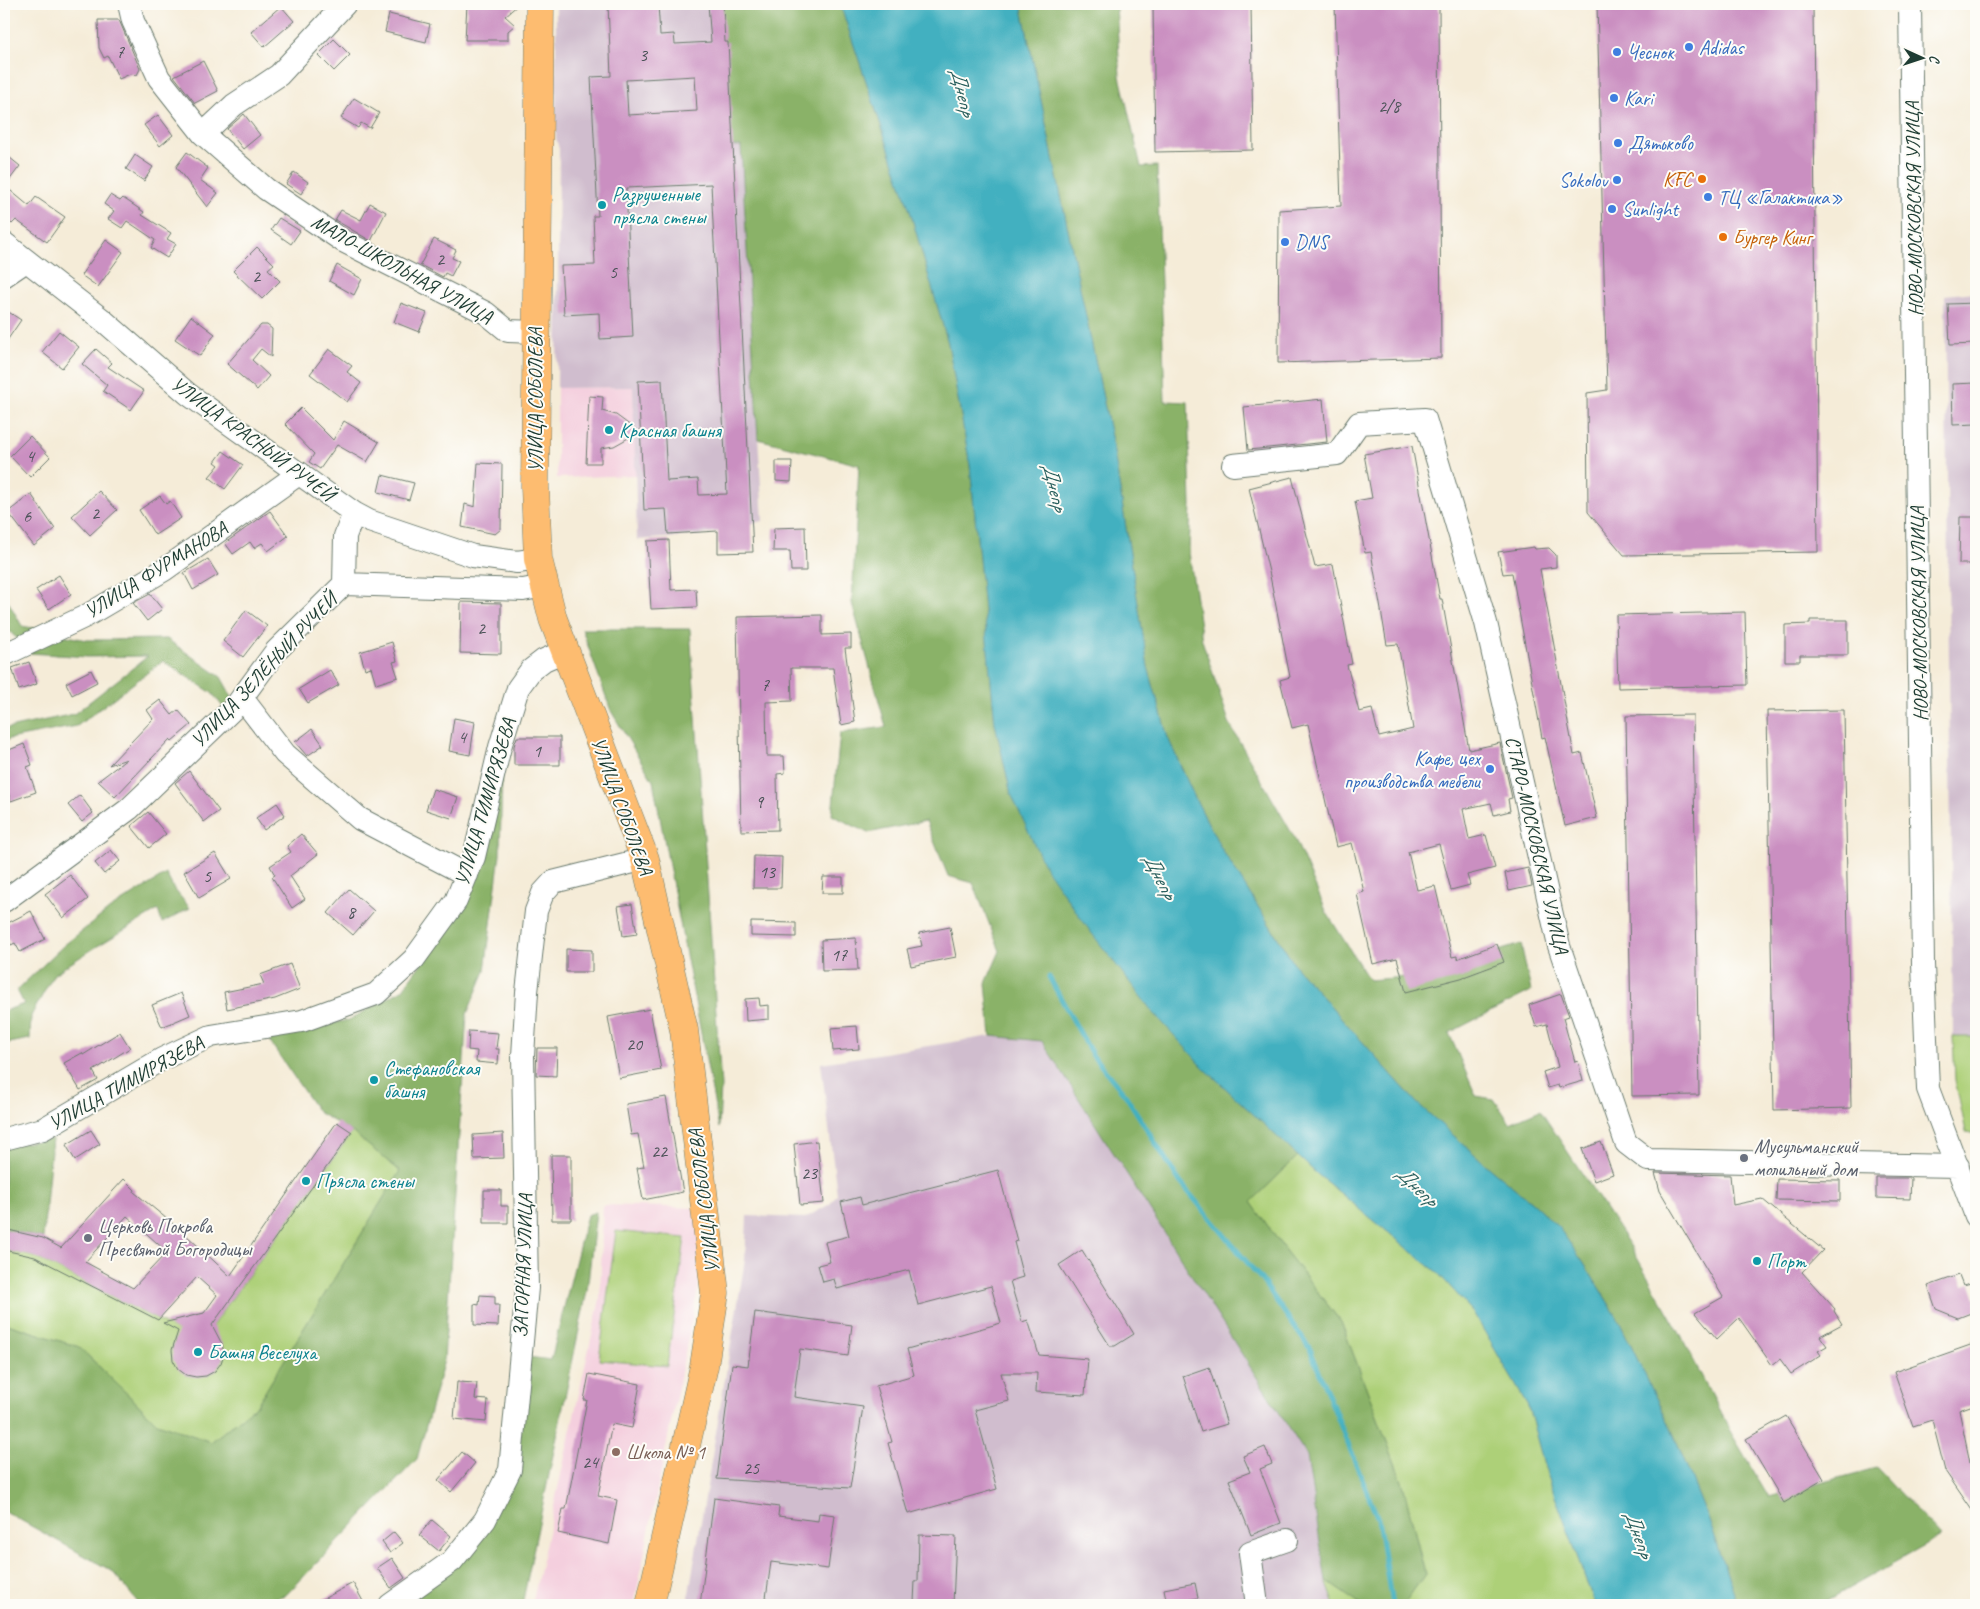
<svg xmlns="http://www.w3.org/2000/svg" width="1980" height="1609" viewBox="0 0 1980 1609" font-family="Caveat,sans-serif">
<style>
.built{fill:#f4cfde}
.industrial{fill:#d0bdce}
.green{fill:#add078;stroke:#668656}
.forest{fill:#8ab268;stroke:#54784e}
.water{fill:#43b0c0;stroke:#31767a}
.lines{fill:none;stroke-linecap:round;stroke-linejoin:round}
.stream{stroke:#43b0c0;stroke-width:5}
.building{fill:#ca8fc1;fill-rule:evenodd}
.minor-casing{stroke:#6a7a6d;stroke-width:24}
.major-casing{stroke:#6a7a6d;stroke-width:29}
.minor{stroke:#fff;stroke-width:22}
.major{stroke:#fdbc6f;stroke-width:28}
.shop-dot{fill:#3f7fe0;stroke:#fdfcf7;stroke-width:2}
.food-dot{fill:#e8710a;stroke:#fdfcf7;stroke-width:2}
.culture-dot{fill:#0f9aa8;stroke:#fdfcf7;stroke-width:2}
.worship-dot{fill:#6b7280;stroke:#fdfcf7;stroke-width:2}
.education-dot{fill:#8d6e63;stroke:#fdfcf7;stroke-width:2}
.labels{text-anchor:middle;dominant-baseline:central;stroke-width:4;stroke-linejoin:round;paint-order:stroke}
.number-label{font-size:18px;fill:#4a5257}
.shop-label{font-size:20px;fill:#366cbe;stroke:#fdfcf7;text-anchor:start}
.food-label{font-size:20px;fill:#c56008;stroke:#fdfcf7;text-anchor:end}
.culture-label{font-size:20px;fill:#0d838f;stroke:#fdfcf7;text-anchor:start}
.street-label{font-size:20px;fill:#1f3d34;stroke:#fdfcf7}
.worship-label{font-size:20px;fill:#5b616d;stroke:#fdfcf7;text-anchor:start}
.education-label{font-size:20px;fill:#785e54;stroke:#fdfcf7;text-anchor:start}
.water-label{font-size:21px;font-style:italic;fill:#2a605e;stroke:#fdfcf7}
</style>
<rect width="100%" height="100%" fill="#fdfcf7"/>
<filter id="ink" filterUnits="userSpaceOnUse"><feTurbulence type="fractalNoise" baseFrequency=".02" numOctaves="2"/><feDisplacementMap in="SourceGraphic" scale="10" xChannelSelector="R" yChannelSelector="G"/><feConvolveMatrix kernelMatrix="1 2 1 2 8 2 1 2 1" color-interpolation-filters="sRGB"/></filter>
<filter id="wash" filterUnits="userSpaceOnUse"><feTurbulence type="fractalNoise" baseFrequency=".0096" numOctaves="4" result="noise"/><feDisplacementMap in="SourceGraphic" scale="20" xChannelSelector="R" yChannelSelector="G"/><feGaussianBlur stdDeviation="1.12" result="paint"/><feColorMatrix in="noise" values="0 0 0 0 0 0 0 0 0 0 0 0 0 0 0 0 0 1.4 0 .05"/><feComposite in="paint" operator="in"/></filter>
<g filter="url(#wash)">
<rect width="100%" height="100%" fill="#f5ecd8"/>
<!-- built -->
<path class="built" d="M633,387L636,475L557,478V388Z
M603,1205L698,1208L699,1284L634,1605H532L600,1299Z"/>
<!-- industrial -->
<path class="industrial" d="M556,4H715L726,146H741L763,521L703,535L637,540L633,387L557,388L559,149L556,138Z
M1976,292V1037H1953L1945,295Z
M991,1036L1042,1041L1307,1456L1326,1581L1335,1605H687L745,1260L747,1216L805,1218L830,1204L837,1194L821,1063Z"/>
<!-- green -->
<path class="green" d="M1953,1037H1976V1134L1966,1132L1955,1080Z
M352,1132L400,1171L257,1405L211,1442L157,1423L79,1347L4,1323V1250L35,1257L181,1332L175,1340L172,1350L186,1375C220,1384 236,1351 210,1329Z
M1298,1156L1317,1174L1438,1273L1473,1312L1528,1406L1545,1468L1595,1605H1403L1425,1574L1403,1484L1341,1322L1284,1249L1251,1202Z
M616,1231L685,1238L667,1366L599,1360Z
M1326,1581L1361,1605H1335Z"/>
<!-- forest -->
<path class="forest" d="M715,4H840L910,211L948,343L970,465L995,723L1011,794L1203,1067L1298,1156L1251,1202L1284,1249L1341,1322L1403,1484L1425,1574L1403,1605H1361L1326,1581L1307,1456L1042,1041L991,1036L986,983L1000,951L973,883L948,876L926,821L868,833L832,815L840,733L886,727L852,603L859,465L758,439L741,146H726Z
M1021,4H1116L1120,76L1141,167L1157,166L1165,401L1188,402L1191,505L1189,552L1202,640L1230,725L1294,837L1327,913L1369,980L1417,976L1521,944L1531,991L1449,1033L1476,1096L1494,1099L1510,1123L1540,1110L1631,1247L1678,1330L1730,1431L1769,1497L1876,1468L1941,1537L1819,1605H1738L1707,1517L1674,1435L1617,1317L1583,1262L1559,1228L1533,1203L1491,1169L1416,1102L1296,967L1221,848L1194,796L1168,738L1148,667L1113,446Z
M4,594L22,626L38,629L21,641C0,627 4,618 4,594Z
M582,629H690L721,1086L719,1128L653,781L611,711Z
M63,635L86,640L167,639L221,677L232,697L223,707L212,693L163,661L77,726L9,739L4,743V729L74,714L148,656L87,657L30,653Z
M502,774L500,854L485,971L467,1014L444,1360L417,1459L286,1595L247,1605H140L112,1571L4,1511V1323L79,1347L157,1423L211,1442L257,1405L400,1171L352,1132L318,1112L266,1036L349,1020L402,990L462,907Z
M166,874L174,889L190,908L162,923L158,910L96,947L54,974L31,1016L30,1039L4,1044V1011L24,1004L17,990L63,946L110,909Z
M52,1139L43,1238L4,1229V1146Z
M596,1212L587,1291L522,1605H419L415,1595L485,1530L528,1357L551,1360L587,1215Z"/>
<!-- water -->
<path class="water" d="M840,4H1021L1113,446L1148,667L1168,738L1194,796L1221,848L1296,967L1416,1102L1491,1169L1533,1203L1559,1228L1583,1262L1617,1317L1674,1435L1707,1517L1738,1605H1595L1545,1468L1528,1406L1473,1312L1438,1273L1317,1174L1203,1067L1152,1011L1090,931L1045,867L1011,794L995,723L970,465L948,343L910,211Z"/>
<g class="lines">
<!-- stream -->
<path class="stream" d="M1049,977L1093,1056L1126,1096L1180,1182L1261,1279L1310,1349L1378,1519L1392,1605"/>
</g>
<g id="blocks">
<!-- building -->
<path class="building" d="M467,4H519L505,16L515,25L508,31V40H465Z
M608,4H658L660,35L674,34L675,44L711,42L708,4H723L725,42H728L753,552L718,553V531L668,534L666,509L644,510L638,381L662,380L667,481L698,479L699,495L727,494L711,184L626,188L633,337L600,339L599,313L564,315L561,266L595,265L593,216H598L591,77L611,76ZM695,76L697,111L628,115L626,80Z
M1153,4H1251L1253,150L1155,152Z
M1335,4H1439L1441,358L1278,363L1279,210L1341,206Z
M1597,4H1813L1818,552L1624,555L1588,512L1587,393L1607,390Z
M281,6L294,21L264,47L251,32Z
M389,14L430,24L426,42L385,32Z
M98,20H119L140,69L137,75L130,74L119,79L108,56L104,58L99,48Z
M334,39L350,55L334,71L318,55Z
M203,61L218,91L195,103L174,76Z
M354,98L379,113L370,128L361,123L358,128L341,118Z
M244,114L260,135L243,149L227,129Z
M158,115L173,135L160,146L144,125Z
M187,152L208,168L200,180L218,193L207,207L176,167Z
M4,153L20,166L5,186L29,206L36,197L65,217L47,242L16,220L12,224L4,217Z
M135,155L153,167L144,181L126,169Z
M294,172L308,182L301,194L286,184Z
M110,195L120,201L123,198L144,212L142,215L171,233L167,239L176,244L167,258L151,248L155,240L127,221L122,228L108,219L114,211L104,204Z
M370,203L386,212L371,241L335,220L341,210L361,220Z
M279,218L300,231L291,244L271,230Z
M434,239L456,250L452,258L459,261L451,276L445,273L443,277L420,265Z
M106,240L123,252L98,287L81,275Z
M257,247L274,264L268,269L280,281L262,299L233,271Z
M337,265L362,279L354,295L329,281Z
M401,303L427,313L419,332L394,322Z
M1976,303V344L1950,345L1948,304Z
M4,309L21,320L4,345Z
M191,316L215,334L200,356L175,339Z
M261,325H267L272,329L271,357L261,349L252,360L269,376L257,390L227,364Z
M59,331L79,347L62,368L42,352Z
M96,349L112,363L108,367L144,391L131,410L103,391L107,385L82,364Z
M329,349L352,366L347,372L361,383L347,402L310,374Z
M1976,383V424L1953,425L1952,384Z
M589,396L603,397L602,411L616,415L639,432L614,446L601,448V463H586Z
M1323,399L1327,442L1248,450L1244,407Z
M301,408L333,440L344,421L379,442L367,462L337,445L320,469L309,462L314,454L285,424Z
M30,436L50,457L30,477L10,456Z
M1412,446L1440,599H1442L1469,750L1500,743L1512,798L1508,799L1510,811L1494,815L1491,803L1463,809L1469,839L1486,835L1495,868L1467,875L1470,885L1451,890L1439,844L1408,852L1417,890L1435,886L1452,957L1457,956V959L1497,944L1504,962L1461,978L1406,992L1397,958L1373,964L1357,894L1364,892L1352,843L1336,847L1308,724L1292,728L1280,680L1290,677L1270,576L1249,488L1292,477L1315,567L1333,564L1352,664L1347,665L1359,712L1372,709L1379,737L1413,729L1398,644L1387,645L1371,552L1365,553L1355,501L1372,498L1364,454Z
M223,451L243,465L225,489L209,477L219,465L215,462Z
M776,461H792L791,482L776,481Z
M478,463L502,464L501,529L495,534L462,527L465,504L475,507Z
M382,475L414,483L409,500L378,492Z
M99,491L117,510L90,535L72,516Z
M31,494L55,529L34,546L8,512Z
M160,496L166,504L170,501L181,518L155,535L139,510Z
M270,511L288,536L268,551L262,543L254,548L250,542L233,554L225,543Z
M1960,517H1976V564H1959Z
M805,527L806,571H791L790,551H773L774,528Z
M669,540L671,590L696,589L697,607L651,609L647,541Z
M1534,547L1535,549L1549,548L1556,555V567L1540,569L1574,755L1582,753L1597,818L1565,826L1545,737L1542,738L1512,573L1503,574L1498,552Z
M208,559L218,575L193,590L184,573Z
M59,575L71,594L49,609L36,590Z
M150,594L162,609L147,621L133,603Z
M461,602L501,603V654L460,653Z
M246,610L267,626L243,657L223,641Z
M1745,612L1747,685L1618,688L1616,615Z
M822,615V635L851,634V648H845L855,722L841,725L833,668H791L792,701L766,702L767,756H784L785,773L777,774L778,830L741,831L737,617Z
M1810,620H1848V655H1800V661H1785V625L1810,624Z
M392,642L397,661L393,662L398,677L376,684L371,667L365,669L360,652Z
M29,662L37,684L19,690L12,668Z
M91,670L97,682L72,695L66,683Z
M330,670L339,685L308,703L299,689Z
M160,700L172,715L178,710L191,725L172,741L170,739L115,797L98,781L127,759L109,765L153,719L147,710Z
M1844,710L1851,1108L1774,1110L1767,711Z
M1693,715L1699,1095L1632,1096L1626,716Z
M454,718L475,722L470,755L449,751Z
M312,729L323,745L307,756L295,742Z
M517,737H560V765H514V746Z
M24,744L32,765L27,767L36,792L11,801L4,781V752Z
M189,771L219,811L204,822L175,783Z
M433,789L458,797L451,818L426,810Z
M80,795L93,813L82,822L68,805Z
M277,803L285,815L264,830L256,818Z
M148,812L166,834L149,848L131,826Z
M301,834L318,854L290,876L305,899L292,908L272,877L275,875L270,866L291,852L287,846Z
M111,850L120,861L104,874L95,863Z
M215,853L231,879L199,898L184,872Z
M754,856L782,857L781,888H753Z
M1528,868L1532,886L1509,891L1505,873Z
M70,875L88,899L63,918L45,894Z
M823,877H843V893H822Z
M349,889L374,911L353,935L328,913Z
M632,904L637,934L623,936L618,906Z
M31,911L45,939L20,952L15,943L11,945L4,929V925Z
M751,922L796,923V937L751,936Z
M950,927L956,957L911,966L907,949L922,946L919,933Z
M856,938L858,970L822,971L821,940Z
M566,949L592,950V972H566Z
M290,964L300,989L275,999L227,1009L224,992L264,984L260,975Z
M181,993L190,1015L162,1027L152,1005Z
M1561,994L1569,1016L1563,1018L1575,1062L1578,1061L1583,1081L1559,1088L1558,1085L1548,1088L1543,1072L1558,1067L1547,1024L1536,1027L1529,1005Z
M759,998L760,1006L769,1005V1019L746,1021L745,999Z
M650,1009L661,1070L619,1078L608,1017Z
M857,1026L859,1049L833,1051L831,1028Z
M469,1031L498,1033L496,1049H499L498,1064L476,1062L477,1051L468,1050Z
M120,1032L130,1048L93,1071L98,1080L80,1090L64,1063L82,1053L83,1055Z
M537,1048H557L556,1076L536,1075Z
M666,1097L683,1192L643,1200L637,1168L644,1167L638,1134L631,1135L626,1104Z
M337,1122L352,1132L212,1325L222,1344L224,1354L221,1363L215,1371L206,1376L196,1377L186,1375L178,1369L173,1360L172,1350L178,1331L163,1323L204,1313L217,1295L197,1277L158,1320L35,1257L4,1250V1229L43,1238L61,1248L124,1179L135,1190L134,1192L184,1233L230,1276ZM127,1216L167,1252L133,1288L85,1262Z
M91,1130L100,1144L75,1160L66,1145Z
M503,1133L504,1158L474,1159L473,1135Z
M817,1141L824,1203L800,1205L794,1144Z
M1601,1142L1613,1174L1594,1181L1582,1149Z
M551,1155H571V1220H552Z
M998,1170L1017,1241L1014,1242L1023,1277L1010,1281L1022,1322L1028,1320L1039,1355L1088,1359L1085,1395L1036,1392L1037,1373H1001L1009,1401L975,1410L997,1489L908,1514L888,1443L892,1442L876,1386L914,1375L907,1349L1001,1323L991,1286L918,1305L909,1270L837,1289L834,1279L823,1282L818,1265L830,1262L825,1242L849,1236L841,1202L860,1197L862,1205Z
M1655,1173L1730,1175L1733,1205L1762,1199L1823,1250L1802,1272L1835,1309L1834,1311L1842,1324L1820,1336L1827,1346L1818,1351L1821,1355L1791,1374L1780,1359L1772,1365L1739,1318L1717,1339L1695,1313L1723,1297L1660,1191Z
M1876,1178H1911L1910,1199L1876,1198Z
M1777,1179L1840,1180V1201L1776,1200Z
M484,1190H501V1206H508V1223H484Z
M1082,1250L1134,1334L1115,1346H1110L1059,1265Z
M1959,1275L1963,1285L1971,1283L1976,1298V1311L1958,1318L1936,1309L1928,1286Z
M480,1295L495,1296V1305H499L498,1326L474,1325V1304L479,1305Z
M755,1312L852,1325L848,1356L800,1349L794,1397L863,1407L850,1488L717,1479L732,1364L748,1366Z
M1976,1343V1404L1959,1410L1970,1463L1976,1461V1516L1945,1471L1932,1420L1913,1426L1894,1372Z
M1209,1367L1227,1424L1201,1432L1183,1376Z
M589,1374L640,1384L632,1428L612,1424L598,1496L617,1500L609,1544L558,1533L563,1509H566L587,1400H584Z
M457,1382L477,1383L475,1399L488,1400L486,1422L454,1419Z
M1786,1416L1824,1479L1784,1503L1746,1439Z
M1265,1447L1272,1464L1260,1469L1281,1523L1251,1535L1229,1480L1250,1472L1243,1456Z
M462,1452L475,1463L451,1492L438,1480Z
M714,1498L779,1507L778,1516L818,1521L819,1513L835,1515L828,1569L771,1562L765,1605H700Z
M432,1520L451,1536L439,1551L419,1535Z
M394,1532L403,1543L390,1553L382,1542Z
M919,1535L956,1536L953,1605H926V1603L914,1602L915,1581H918Z
M392,1558L405,1578L391,1588L377,1568Z
M353,1583L365,1605H312Z
M1195,1583L1198,1598L1167,1604L1164,1589Z"/>
</g>
</g>
<g filter="url(#ink)">
<use href="#blocks" fill-opacity="0" stroke="#6a7a6d" stroke-width="1"/>
<g class="lines">
<!-- minor casing -->
<g class="minor-casing">
<path id="minor" d="M129,4L133,21L159,78L203,134L266,189L343,241L486,313L508,331L536,332
M1910,4L1923,964L1928,1089L1976,1216
M203,134L234,105L279,75L345,4
M4,243L104,321L188,394L354,513L369,521L473,556L517,562L538,559
M4,276L26,261
M1233,465L1337,454L1359,423L1425,419L1486,623L1559,946L1626,1143L1648,1160L1958,1166
M344,584L345,536L354,513
M4,655L86,616L164,570L300,473
M242,698L285,754L360,819L467,875
M4,901L129,809L235,707L276,651L344,584L523,590L544,586
M4,1139L43,1129L162,1059L211,1036L302,1021L376,994L414,959L456,901L474,857L500,747L518,688L531,670L544,660L565,651
M390,1605L452,1561L485,1520L510,1470L527,1288L523,1056L527,992L536,911L543,893L553,882L645,859
M1257,1605L1250,1553L1287,1540"/>
</g>
<!-- major casing -->
<g class="major-casing">
<path id="major" d="M540,4L535,487L538,559L553,619L645,859L684,1030L715,1293L704,1366L650,1605"/>
</g>
<!-- minor -->
<use href="#minor" class="minor"/>
<!-- major -->
<use href="#major" class="major"/>
</g>
</g>
<!-- markers -->
<g class="shop-dot">
<circle cx="1689" cy="47" r="5"/>
<circle cx="1617" cy="52" r="5"/>
<circle cx="1614" cy="98" r="5"/>
<circle cx="1618" cy="143" r="5"/>
<circle cx="1617" cy="180" r="5"/>
<circle cx="1708" cy="197" r="5"/>
<circle cx="1612" cy="209" r="5"/>
<circle cx="1285" cy="242" r="5"/>
<circle cx="1490" cy="769" r="5"/>
</g>
<g class="food-dot">
<circle cx="1702" cy="179" r="5"/>
<circle cx="1723" cy="237" r="5"/>
</g>
<g class="culture-dot">
<circle cx="602" cy="205" r="5"/>
<circle cx="609" cy="430" r="5"/>
<circle cx="374" cy="1080" r="5"/>
<circle cx="306" cy="1181" r="5"/>
<circle cx="1757" cy="1261" r="5"/>
<circle cx="198" cy="1352" r="5"/>
</g>
<g class="worship-dot">
<circle cx="1744" cy="1158" r="5"/>
<circle cx="88" cy="1238" r="5"/>
</g>
<circle class="education-dot" cx="616" cy="1452" r="5"/>
<g class="labels">
<!-- number labels -->
<g class="number-label">
<text x="120" y="52">7</text>
<text x="643" y="55">3</text>
<text x="1389" y="106">2/8</text>
<text x="440" y="259">2</text>
<text x="613" y="272">5</text>
<text x="256" y="276">2</text>
<text x="30" y="456">4</text>
<text x="95" y="513">2</text>
<text x="27" y="516">6</text>
<text x="481" y="628">2</text>
<text x="765" y="685">7</text>
<text x="462" y="737">4</text>
<text x="537" y="751">1</text>
<text x="759" y="802">9</text>
<text x="767" y="872">13</text>
<text x="207" y="876">5</text>
<text x="351" y="912">8</text>
<text x="839" y="955">17</text>
<text x="634" y="1044">20</text>
<text x="659" y="1151">22</text>
<text x="809" y="1173">23</text>
<text x="590" y="1462">24</text>
<text x="751" y="1468">25</text>
</g>
<!-- shop labels -->
<g class="shop-label">
<text x="1699" y="47">Adidas</text>
<text x="1627" y="52">Чеснок</text>
<text x="1624" y="98">Kari</text>
<text x="1628" y="143">Дятьково</text>
<text x="1607" y="180" text-anchor="end">Sokolov</text>
<text x="1718" y="197">ТЦ «Галактика»</text>
<text x="1622" y="209">Sunlight</text>
<text x="1295" y="242">DNS</text>
<text x="1480" y="758" text-anchor="end">Кафе, цех<tspan x="1480" dy="23">производства мебели</tspan></text>
</g>
<!-- food labels -->
<g class="food-label">
<text x="1692" y="179">KFC</text>
<text x="1733" y="237" text-anchor="start">Бургер Кинг</text>
</g>
<!-- culture labels -->
<g class="culture-label">
<text x="612" y="194">Разрушенные<tspan x="612" dy="23">прясла стены</tspan></text>
<text x="619" y="430">Красная башня</text>
<text x="384" y="1068">Стефановская<tspan x="384" dy="23">башня</tspan></text>
<text x="316" y="1181">Прясла стены</text>
<text x="1767" y="1261">Порт</text>
<text x="208" y="1352">Башня Веселуха</text>
</g>
<!-- street labels -->
<g class="street-label">
<text transform="translate(1914 209) rotate(-91)">НОВО-МОСКОВСКАЯ УЛИЦА</text>
<text transform="translate(402 269) rotate(29)">МАЛО-ШКОЛЬНАЯ УЛИЦА</text>
<text transform="translate(535 400) rotate(-90)">УЛИЦА СОБОЛЕВА</text>
<text transform="translate(253 439) rotate(36)">УЛИЦА КРАСНЫЙ РУЧЕЙ</text>
<text transform="translate(156 570) rotate(-32)">УЛИЦА ФУРМАНОВА</text>
<text transform="translate(1919 614) rotate(-91)">НОВО-МОСКОВСКАЯ УЛИЦА</text>
<text transform="translate(264 670) rotate(-47)">УЛИЦА ЗЕЛЁНЫЙ РУЧЕЙ</text>
<text transform="translate(485 802) rotate(-74)">УЛИЦА ТИМИРЯЗЕВА</text>
<text transform="translate(622 806) rotate(70)">УЛИЦА СОБОЛЕВА</text>
<text transform="translate(1537 845) rotate(77)">СТАРО-МОСКОВСКАЯ УЛИЦА</text>
<text transform="translate(126 1083) rotate(-29)">УЛИЦА ТИМИРЯЗЕВА</text>
<text transform="translate(704 1201) rotate(-97)">УЛИЦА СОБОЛЕВА</text>
<text transform="translate(523 1266) rotate(-88)">ЗАГОРНАЯ УЛИЦА</text>
</g>
<!-- worship labels -->
<g class="worship-label">
<text x="1754" y="1146">Мусульманский<tspan x="1754" dy="23">молильный дом</tspan></text>
<text x="98" y="1226">Церковь Покрова<tspan x="98" dy="23">Пресвятой Богородицы</tspan></text>
</g>
<!-- education labels -->
<g class="education-label">
<text x="626" y="1452">Школа № 1</text>
</g>
<!-- water labels -->
<g class="water-label">
<text transform="translate(963 92) rotate(77)">Днепр</text>
<text transform="translate(1055 487) rotate(77)">Днепр</text>
<text transform="translate(1160 876) rotate(63)">Днепр</text>
<text transform="translate(1417 1186) rotate(44)">Днепр</text>
<text transform="translate(1639 1534) rotate(71)">Днепр</text>
</g>
</g>
<!-- margin -->
<rect width="1980" height="1609" fill="none" stroke="#fdfcf7" stroke-width="20"/>
<!-- north arrow -->
<g transform="translate(1922 58) rotate(93)" stroke="#fdfcf7" stroke-width="4" paint-order="stroke">
<path d="M0-4L9 19L0 12L-9 19Z" fill="#1f3d34"/>
<text y="-8" font-size="14" font-weight="bold" text-anchor="middle" fill="#1f3d34">С</text>
</g>
</svg>
